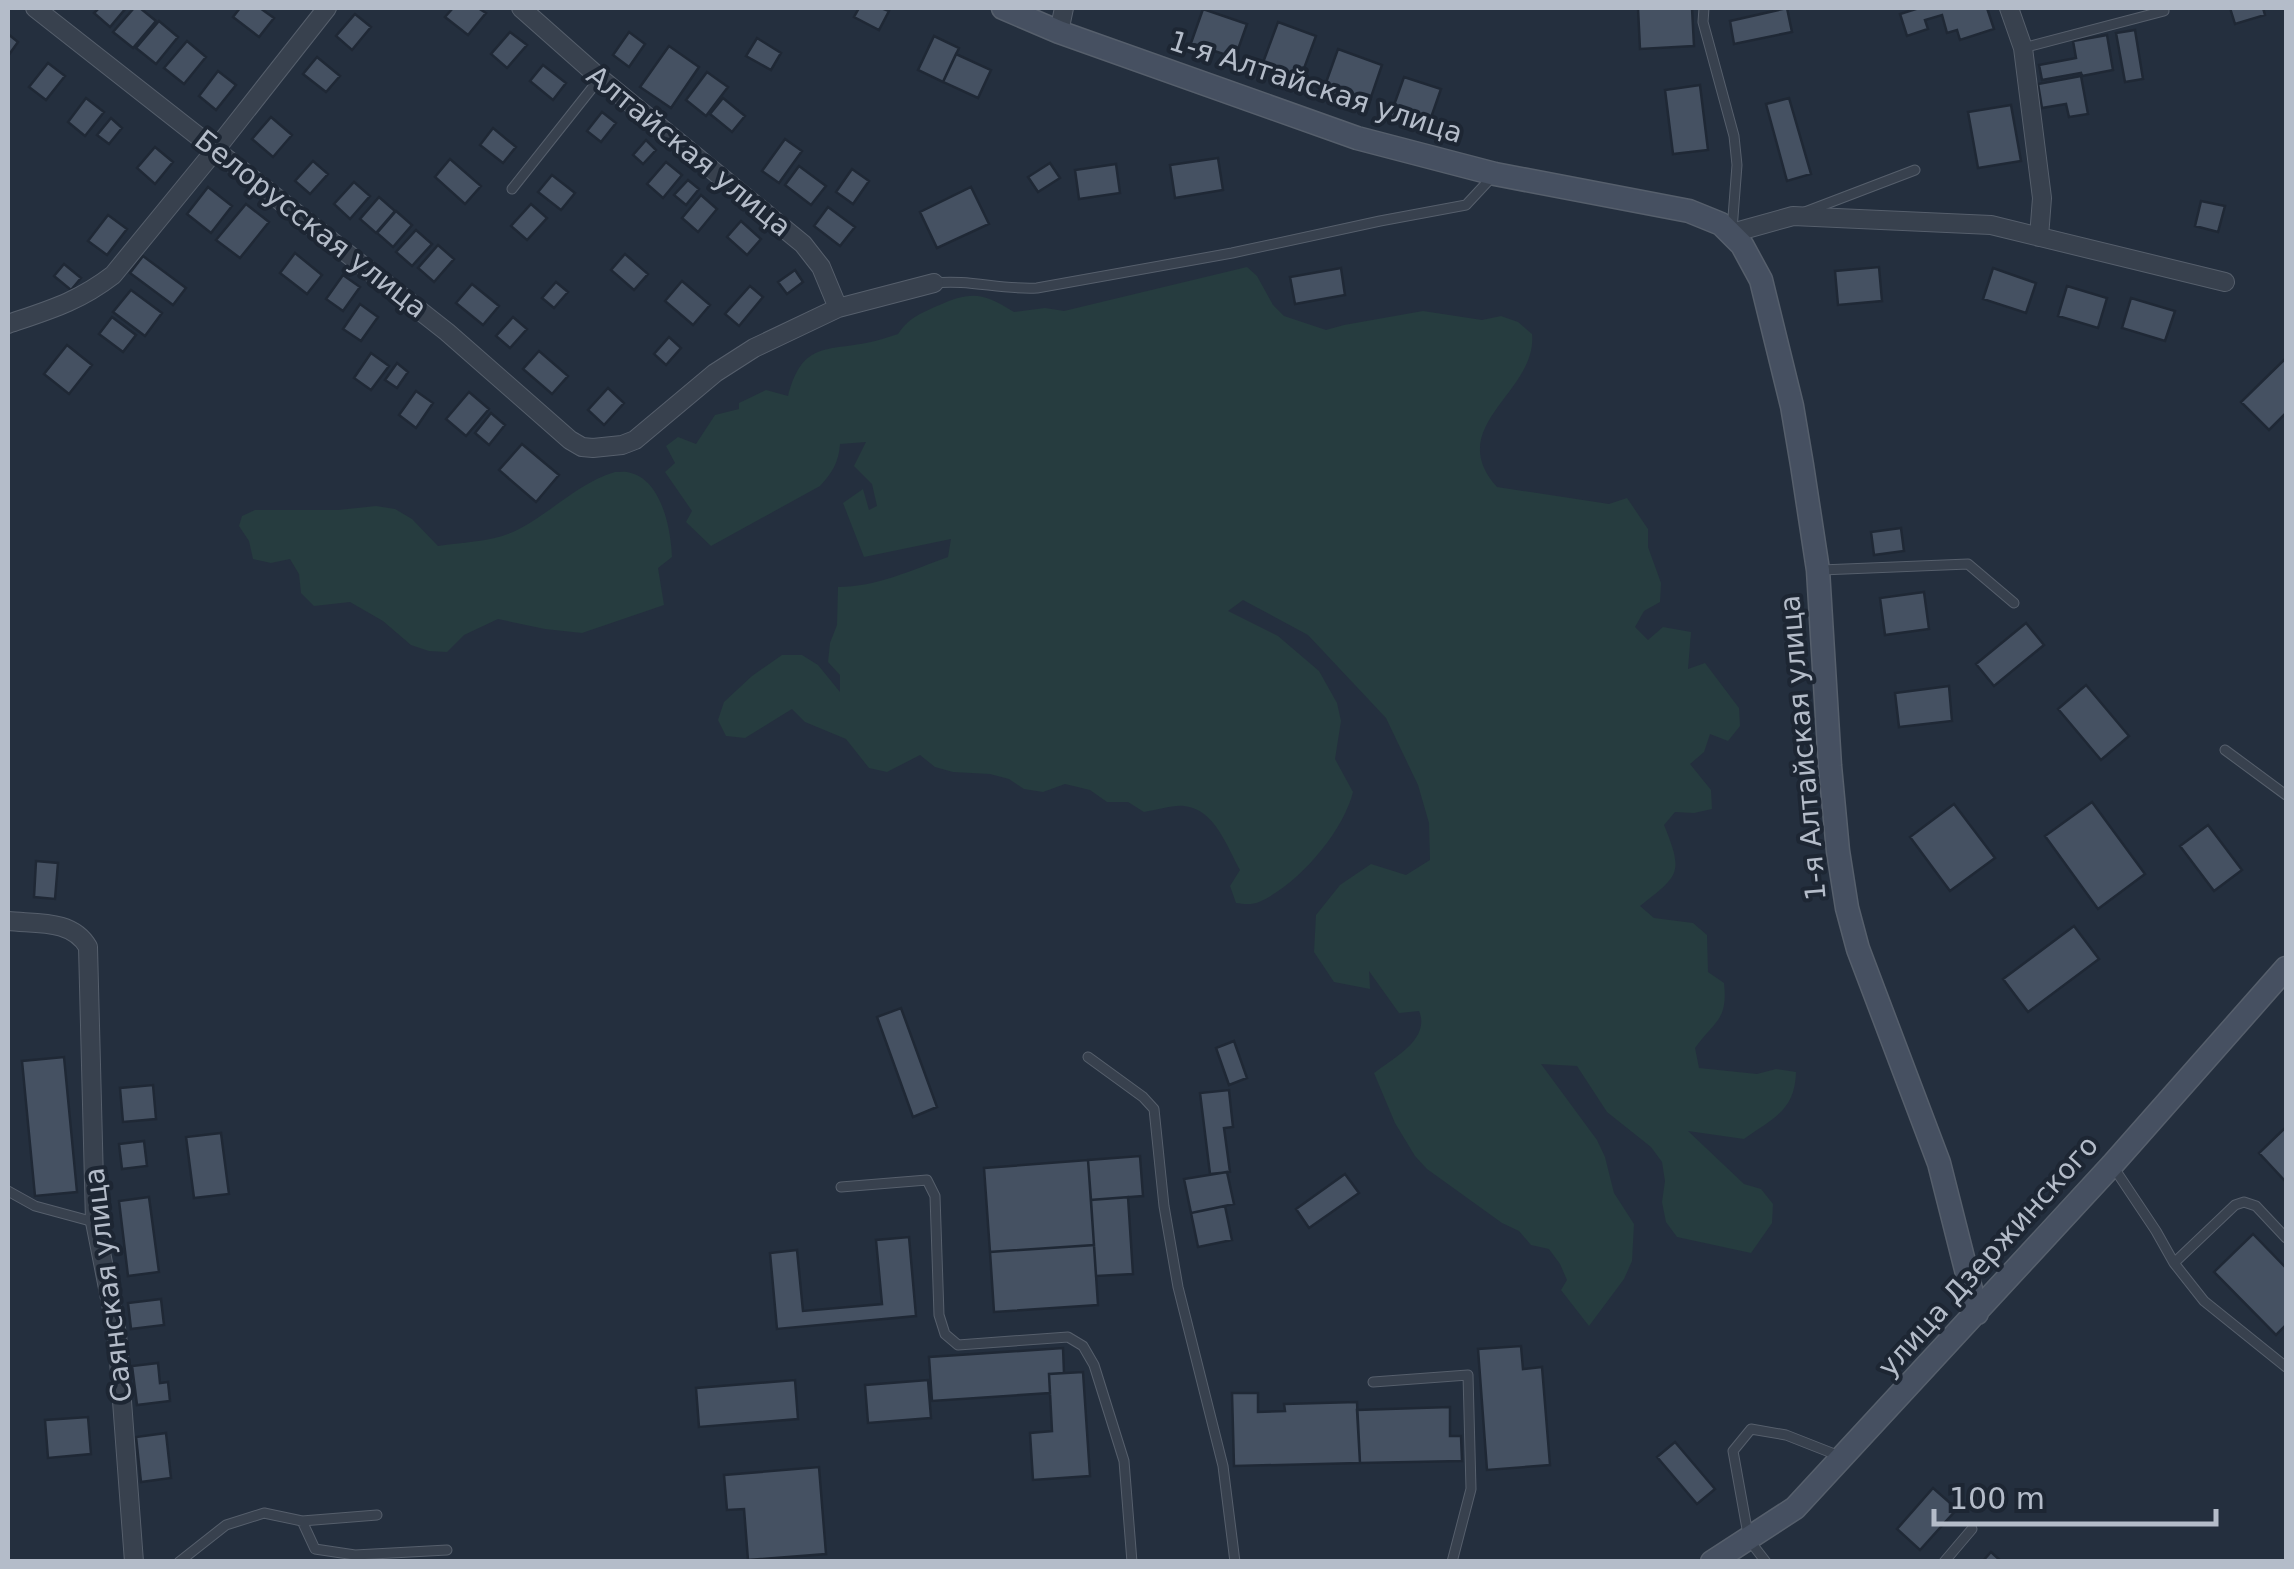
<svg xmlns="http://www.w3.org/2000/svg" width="2294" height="1569" viewBox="0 0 2294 1569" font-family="'DejaVu Sans',sans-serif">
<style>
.green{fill:#263c3f}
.building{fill:#455162;stroke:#1f2835;stroke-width:2.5}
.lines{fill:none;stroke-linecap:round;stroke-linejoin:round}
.lane-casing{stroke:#565f6c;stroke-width:11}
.street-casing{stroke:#565f6c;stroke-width:20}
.secondary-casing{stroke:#565f6c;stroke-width:25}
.lane{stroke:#38414e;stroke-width:9}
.street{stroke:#38414e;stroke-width:18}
.secondary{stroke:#465061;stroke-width:22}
.labels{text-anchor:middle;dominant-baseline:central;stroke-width:8;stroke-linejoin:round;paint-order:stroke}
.street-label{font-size:28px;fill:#b4bcc9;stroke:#1d2633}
</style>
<rect width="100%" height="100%" fill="#242f3e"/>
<!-- green -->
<path class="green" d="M1247,267L1257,276L1273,305L1284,316L1326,330L1344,325L1423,311L1482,320L1501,316L1518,322L1532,334C1538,392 1442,426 1497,487L1609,504L1627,498L1648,529V547L1661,583L1660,602L1644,611L1635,627L1648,640L1663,627L1691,632L1688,669L1705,663L1739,708L1740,726L1728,741L1710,734L1704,752L1690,764L1711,790L1712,809L1694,813L1675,812L1664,825C1684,874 1679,875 1640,906L1654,918L1693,923L1707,935L1708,972L1724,983C1728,1021 1715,1020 1695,1048L1699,1068L1757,1074L1776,1069L1796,1072C1795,1111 1773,1118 1744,1139L1688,1131L1744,1184L1761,1189L1773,1204L1772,1223L1751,1253L1677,1237L1666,1222L1662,1202L1665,1181L1662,1162L1651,1147L1607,1112L1577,1066L1541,1064L1597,1140L1605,1157L1614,1193L1634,1224L1632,1261L1624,1279L1589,1326L1561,1290L1567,1280L1560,1264L1549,1249L1531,1245L1519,1231L1502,1223L1427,1169L1415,1156L1395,1123L1374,1073C1393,1058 1431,1039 1419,1011L1399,1013L1369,971L1370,989L1334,982L1314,952L1316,915L1340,885L1371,864L1406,875L1430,860L1429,823L1418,785L1386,718L1308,635L1243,600L1228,611L1278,636L1319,671L1337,703L1341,721L1335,759L1353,792C1343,832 1298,885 1259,902C1252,905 1243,904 1236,903L1230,886L1240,870C1227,847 1215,809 1184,806C1172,805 1157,810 1144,812L1128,802H1107L1090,790L1065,784L1043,792L1024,789L1009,779L990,774L953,772L935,767L920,755L887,772L869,768L846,739L805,722L792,709L745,738L726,736L718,720L724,702L752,676L782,655H802L818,665L840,692V675L828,662L830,643L837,625L838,587C876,587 912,570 948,557L951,539L864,557L843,503L863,489L869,510L877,506L872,484L854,466L866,442L840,444C839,462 832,473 820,486L711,546L686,522L692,511L665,472L675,463L666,446L678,437L696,444L715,415L739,409V403L766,390L788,396C802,344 822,351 866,343C877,341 888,337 898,334C910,317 918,315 937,306C971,291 982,292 1014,312L1045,308L1064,311Z
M615,472C620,472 626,471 631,473C662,481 671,530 672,557L658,568L664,605L582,633L545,629L498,619L464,635L447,652L429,651L411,645L383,621L350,602L314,606L301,593L299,574L290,559L271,563L253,559L249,541L239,526L242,516L255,510H338L376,506L395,509L412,519L438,546C465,542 497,542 521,528C553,511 580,482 615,472Z"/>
<!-- building -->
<path class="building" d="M99,8H126L110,27L94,13Z
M134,8H140L156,21L133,48L113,32Z
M240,8H260L274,18L259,37L233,17Z
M453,8H478L486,13L468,35L445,17Z
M859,8H881L889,11L879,30L854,17Z
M1638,8H1692L1694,46L1640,49Z
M1787,8L1792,32L1734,44L1730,21Z
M1919,8H1987L1994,29L1960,40L1957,30L1947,33L1942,15L1925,20L1928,29L1907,36L1900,14Z
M2230,8H2263L2265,15L2235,24Z
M1203,9L1247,24L1235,58L1191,43Z
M355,14L371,27L352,50L336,36Z
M159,21L178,37L156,64L136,48Z
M1278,22L1316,36L1299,82L1261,68Z
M2135,30L2143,79L2125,82L2116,33Z
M510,32L527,45L507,68L491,54Z
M629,32L645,44L629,67L613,55Z
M8,34L18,42L8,56Z
M2107,35L2113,70L2082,76L2081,73L2042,80L2039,65L2076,58L2073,41Z
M934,36L959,48L943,82L918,70Z
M757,38L781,53L771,70L746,56Z
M187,41L206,57L184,84L164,68Z
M669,46L699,67L671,108L640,87Z
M1338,49L1382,65L1368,106L1323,91Z
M956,54L991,70L978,98L943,82Z
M317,57L340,76L326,92L303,74Z
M48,63L65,76L46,100L29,87Z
M543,65L566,83L553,100L530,81Z
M218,71L236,85L216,110L199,96Z
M707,72L728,87L706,116L686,100Z
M2081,76L2088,114L2069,117L2066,104L2042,108L2038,84Z
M1404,77L1441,89L1426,132L1389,119Z
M1700,85L1708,150L1673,154L1665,90Z
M86,98L104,112L85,136L68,122Z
M723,98L745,116L732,132L710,114Z
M1789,98L1811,174L1787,181L1766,104Z
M2011,105L2021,161L1978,168L1968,112Z
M602,112L616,123L601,142L587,131Z
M271,117L292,135L273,157L252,139Z
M111,118L122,128L109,144L97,135Z
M493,128L516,147L503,163L480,145Z
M785,139L802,151L779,183L762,171Z
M646,140L656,150L643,164L633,155Z
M155,147L173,162L155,184L137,168Z
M1218,158L1223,190L1175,198L1170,165Z
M450,159L481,186L465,204L435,177Z
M313,161L328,174L310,194L295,181Z
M666,162L682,175L663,198L647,184Z
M1050,163L1060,178L1038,192L1028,177Z
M1116,164L1120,193L1079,199L1075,170Z
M799,166L826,186L811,205L785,185Z
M852,169L869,181L853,204L836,192Z
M552,175L575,193L561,210L538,192Z
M688,180L699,189L686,205L674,195Z
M354,182L370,196L350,219L334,204Z
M208,187L232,206L211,233L187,214Z
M971,187L989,224L937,248L920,212Z
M701,195L717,209L698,232L682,218Z
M379,197L395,211L376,233L360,219Z
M2201,201L2225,206L2218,232L2195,226Z
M246,204L269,222L240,258L216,240Z
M531,204L547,218L527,240L511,226Z
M828,207L855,227L840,246L814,226Z
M396,211L412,225L393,247L377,233Z
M108,215L127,229L107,255L88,241Z
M741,221L761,239L747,255L727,237Z
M416,230L432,244L412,266L396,252Z
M438,245L454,259L434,282L418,268Z
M295,253L322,275L307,294L280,273Z
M625,254L648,274L634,290L611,270Z
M143,256L186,288L173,305L130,273Z
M64,264L81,278L71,290L54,276Z
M1879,267L1882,301L1838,305L1835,271Z
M1341,268L1345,295L1295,304L1290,277Z
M1993,268L2036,283L2026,313L1983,299Z
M795,270L803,282L787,294L778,282Z
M343,275L360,287L343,311L326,299Z
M682,281L710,305L693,325L665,301Z
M556,282L568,292L554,308L542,298Z
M472,284L499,306L483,325L456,303Z
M750,286L763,297L739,326L725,314Z
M2067,286L2107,298L2098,328L2058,316Z
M131,290L162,313L145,336L113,312Z
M2131,298L2175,311L2165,341L2122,328Z
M360,304L378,317L361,341L343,329Z
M112,317L136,335L123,352L99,334Z
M513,317L527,329L510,348L496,336Z
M669,337L681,348L666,365L654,354Z
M67,345L92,365L69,394L44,374Z
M539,351L568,376L552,394L523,369Z
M371,353L389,366L371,390L354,378Z
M2286,358V413L2269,430L2241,402Z
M397,363L408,372L397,388L385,380Z
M608,388L624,403L604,425L588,410Z
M416,391L433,403L416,428L399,415Z
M469,392L489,409L466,436L446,419Z
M491,413L505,425L489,445L475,433Z
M522,444L559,475L536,502L499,470Z
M1901,528L1904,551L1874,555L1871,532Z
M1924,592L1929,629L1885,635L1880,598Z
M2026,623L2044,645L1994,686L1976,664Z
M2086,685L2129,736L2101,760L2058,709Z
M1949,686L1952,721L1899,727L1895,693Z
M2092,802L2145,874L2098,909L2045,836Z
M1954,804L1995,858L1950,891L1910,837Z
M2208,825L2242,870L2214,891L2180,846Z
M36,861L58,863L55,899L34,897Z
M2074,926L2099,959L2028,1012L2003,979Z
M901,1008L937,1107L913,1117L877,1017Z
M1234,1041L1247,1078L1229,1085L1216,1048Z
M64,1057L77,1192L35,1196L22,1061Z
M153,1085L156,1119L123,1122L120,1088Z
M1229,1090L1233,1127L1224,1128L1230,1172L1210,1174L1200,1093Z
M2286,1127V1182L2259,1153Z
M221,1133L229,1194L194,1198L186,1137Z
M144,1141L147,1166L122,1169L119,1144Z
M1140,1156L1143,1196L1091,1200L1088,1160Z
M1088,1160L1094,1245L990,1252L984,1168Z
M1227,1172L1234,1204L1191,1213L1184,1179Z
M1345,1174L1359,1193L1309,1228L1296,1209Z
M149,1197L159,1272L128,1276L119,1201Z
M1128,1197L1133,1274L1096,1276L1091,1200Z
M1225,1206L1232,1240L1198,1247L1191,1213Z
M2253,1234L2286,1268V1325L2276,1335L2214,1272Z
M909,1237L916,1316L777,1329L770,1253L797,1250L803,1311L882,1304L876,1240Z
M1094,1245L1098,1305L994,1312L990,1252Z
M161,1299L164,1325L131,1329L128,1303Z
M1521,1346L1523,1369L1542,1367L1550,1465L1487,1470L1478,1349Z
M1063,1348L1064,1373L1049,1374L1050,1393L932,1401L929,1357Z
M158,1363L160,1383L168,1382L170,1401L137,1405L132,1366Z
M1083,1372L1090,1476L1033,1480L1030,1433L1052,1431L1049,1374Z
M795,1380L798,1419L699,1427L696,1388Z
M928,1380L931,1418L868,1423L865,1385Z
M1232,1393H1258V1412L1285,1411L1284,1404L1357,1402L1360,1463L1234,1466Z
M1450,1407V1436H1461L1462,1461L1360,1463L1357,1410Z
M88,1417L91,1454L48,1458L45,1420Z
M166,1433L171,1478L141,1482L136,1437Z
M1675,1442L1715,1489L1697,1504L1657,1457Z
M819,1467L826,1554L748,1560L744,1509L727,1510L724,1475Z
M1933,1488L1957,1509L1920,1550L1897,1529Z
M1991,1552L2002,1562H1982Z"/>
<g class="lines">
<!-- lane casing -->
<g class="lane-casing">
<path id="lane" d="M1704,8L1703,22L1734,136L1737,165L1732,230
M2023,48L2164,11
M512,189L600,78
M1805,212L1915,170
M934,283C968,279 1002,290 1037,288L1232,253L1380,221L1466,205L1493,176
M1821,570L1968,564L2014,603
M2225,750L2286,795
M1088,1057L1143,1097L1154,1109L1164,1206L1178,1287L1223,1466L1235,1562
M2114,1168L2156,1231L2174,1263L2204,1301L2286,1367
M841,1187L927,1180L935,1196L939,1315L945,1334L958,1345L1068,1337L1083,1346L1094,1365L1124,1461L1132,1562
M8,1191L35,1206L94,1222
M2174,1263L2235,1205L2244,1202L2256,1206L2286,1238
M1373,1382L1468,1375L1471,1489L1452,1562
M302,1521L315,1549L355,1555L447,1550
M179,1562L226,1525L264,1513L302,1521L377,1515
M1766,1562L1749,1540L1733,1451L1751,1429L1786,1435L1842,1457
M1944,1562L1972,1529"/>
</g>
<!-- street casing -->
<g class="street-casing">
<path id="street" d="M35,8L447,332L570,440L582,447L593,448L622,445L635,440L715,373L754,348L838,308L934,283
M521,8L600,78L803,244L821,267L838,308
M2009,8L2023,48L2042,198L2039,237
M1059,32L1064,8
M1732,233L1793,216L1991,225L2225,282
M8,324C49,310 78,302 113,275L216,149L327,8
M8,921C36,924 72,919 88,947L95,1222L117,1334L134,1562"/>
</g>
<!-- secondary casing -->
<g class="secondary-casing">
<path id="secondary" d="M1003,8L1059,32L1357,138L1495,174L1689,211L1721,224L1742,245L1761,280L1792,406L1802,465L1818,570L1830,766L1838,851L1847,908L1858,949L1939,1163L1977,1313
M1712,1562L1795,1508L2112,1165L2286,968"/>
</g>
<!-- lane -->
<use href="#lane" class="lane"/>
<!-- street -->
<use href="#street" class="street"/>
<!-- secondary -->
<use href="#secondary" class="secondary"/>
</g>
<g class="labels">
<!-- street labels -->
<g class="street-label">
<text transform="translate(1316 87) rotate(18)">1-я Алтайская улица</text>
<text transform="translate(689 151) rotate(39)">Алтайская улица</text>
<text transform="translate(311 224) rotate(38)">Белорусская улица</text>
<text transform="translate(1803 748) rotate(-95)">1-я Алтайская улица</text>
<text transform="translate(1988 1256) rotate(-48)">улица Дзержинского</text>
<text transform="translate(108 1285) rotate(-97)">Саянская улица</text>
</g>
</g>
<!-- border -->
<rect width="2294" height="1569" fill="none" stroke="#b4bcc9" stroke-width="20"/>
<!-- scale -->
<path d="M1934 1509v15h282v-15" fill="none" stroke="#b4bcc9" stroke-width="5"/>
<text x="1949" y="1509" font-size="30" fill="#b4bcc9" stroke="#1d2633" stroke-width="8" paint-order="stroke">100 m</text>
</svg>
